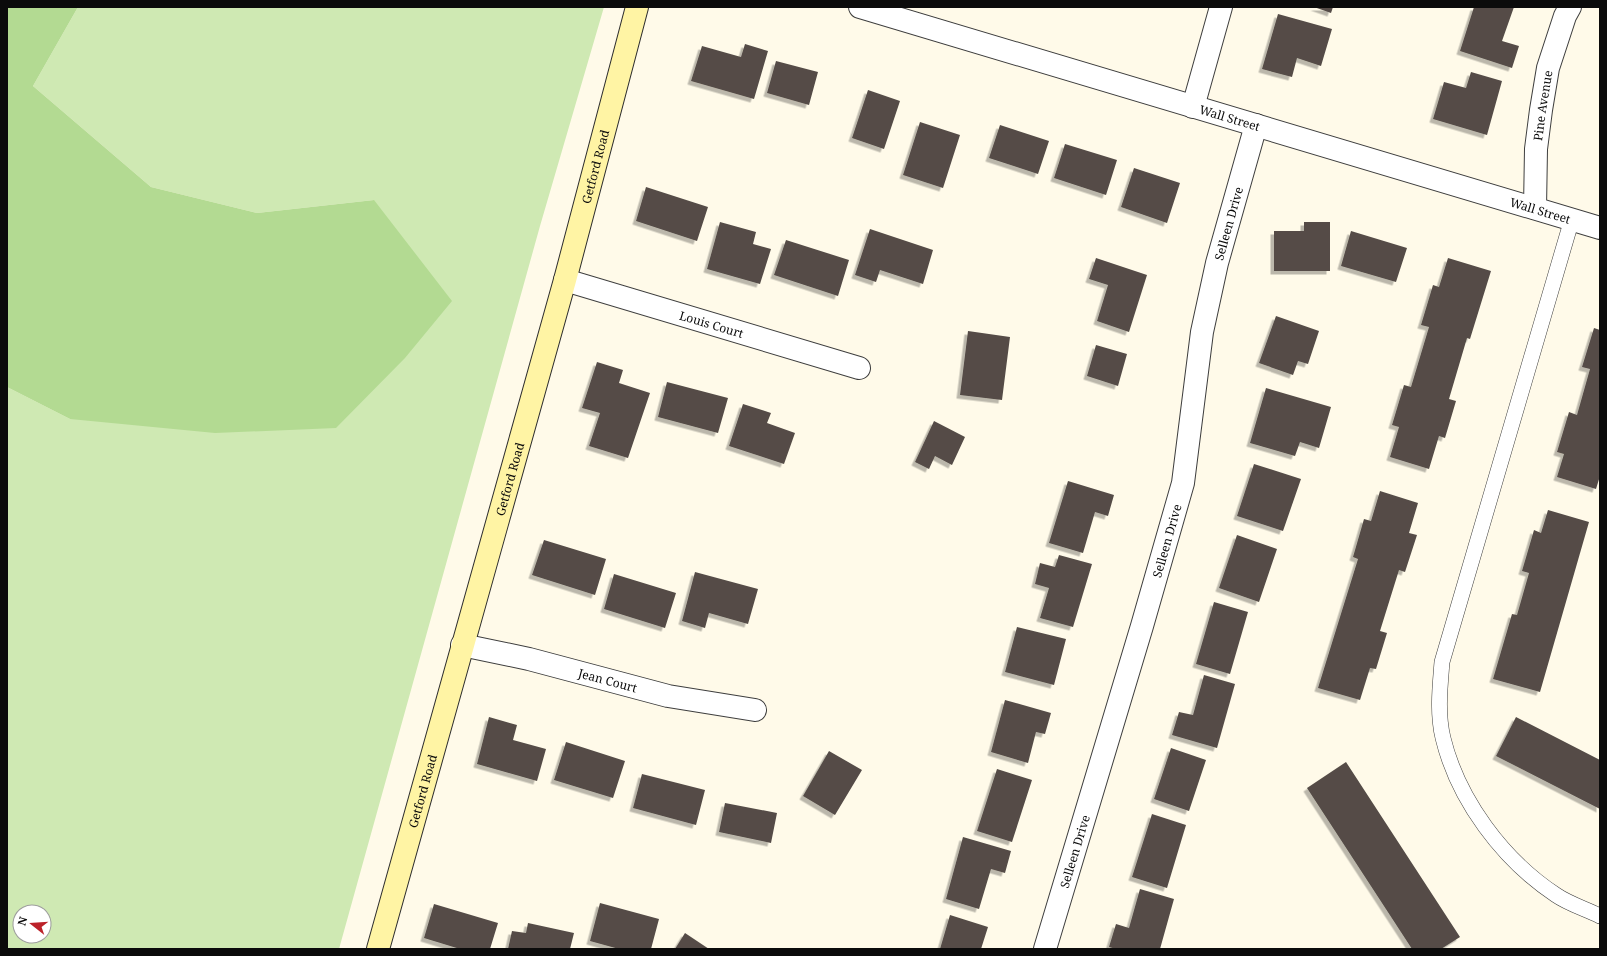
<svg xmlns="http://www.w3.org/2000/svg" width="1607" height="956" viewBox="0 0 1607 956" font-family="'Noto Serif',serif">
<style>
.green{fill:#cfe9b3;fill-rule:evenodd}
.forest{fill:#b3da92}
.building{fill:#544c47;filter:url(#shadow)}
.lines{fill:none;stroke-linecap:round;stroke-linejoin:round}
.lane-casing{stroke:#3e3e3e;stroke-width:16}
.street-casing{stroke:#3e3e3e;stroke-width:24}
.secondary-casing{stroke:#2d2d2d;stroke-width:24}
.lane{stroke:#fff;stroke-width:15}
.street{stroke:#fff;stroke-width:22}
.secondary{stroke:#fff4a4;stroke-width:22}
.labels{text-anchor:middle;dominant-baseline:central;stroke-width:4;stroke-linejoin:round;paint-order:stroke}
.street-label{font-size:12px;fill:#0b0b0b;stroke:#fff}
</style>
<defs>
<filter id="shadow"><feDropShadow dx="-3.5" dy="3.5" stdDeviation="0" flood-color="#0004"/></filter>
</defs>
<rect width="100%" height="100%" fill="#fffae9"/>
<!-- green -->
<path class="green" d="M78,7H604L540,226L339,949H7V387L70,419L374,200L257,213L151,187L33,86ZM20,912H44V936H20Z"/>
<!-- forest -->
<path class="forest" d="M7,7H78L33,86L151,187L257,213L374,200L452,301L405,358L336,428L215,433L70,419L7,387Z"/>
<!-- building -->
<path class="building" d="M1314,7H1333L1331,13Z
M1474,7H1514L1502,41L1519,46L1512,68L1460,51Z
M1278,14L1332,29L1321,66L1297,58L1292,77L1262,69Z
M745,44L768,51L754,99L691,81L702,46L741,57Z
M776,61L818,72L809,105L767,93Z
M1471,72L1502,81L1487,135L1433,119L1444,82L1466,88Z
M868,90L900,101L884,149L852,138Z
M920,122L960,135L943,188L903,175Z
M1000,125L1049,141L1038,174L989,158Z
M1065,144L1117,160L1106,195L1054,178Z
M1134,168L1180,183L1167,223L1121,207Z
M646,187L708,207L697,241L636,221Z
M720,222L756,232L753,244L771,249L760,284L707,269Z
M1304,222H1330V271H1274V231H1304Z
M870,229L933,250L923,284L880,270L876,282L855,275Z
M1351,231L1407,248L1396,282L1341,266Z
M786,240L849,260L838,296L774,275Z
M1096,258L1147,275L1129,332L1097,321L1108,285L1089,279Z
M1448,258L1491,271L1470,339L1467,338L1449,399L1456,401L1445,438L1439,436L1429,469L1390,457L1399,427L1392,425L1404,385L1411,387L1429,327L1421,325L1433,285L1439,287Z
M1276,316L1319,331L1308,364L1298,361L1293,375L1259,363Z
M1594,328L1600,330V476L1596,489L1557,477L1564,454L1557,452L1569,412L1577,415L1590,369L1582,367Z
M968,331L1010,337L1002,400L960,395Z
M1096,345L1127,354L1118,386L1087,376Z
M597,362L623,370L619,383L650,393L628,458L589,446L600,413L582,408Z
M667,382L728,398L718,433L658,417Z
M1266,388L1331,407L1319,448L1300,442L1295,456L1250,443Z
M743,404L771,413L767,423L795,433L784,464L729,446Z
M934,421L965,437L952,465L935,456L929,469L915,462Z
M1254,464L1301,479L1283,531L1237,516Z
M1068,481L1114,495L1108,516L1095,512L1083,553L1049,543Z
M1380,491L1418,503L1409,533L1417,535L1405,572L1399,570L1380,631L1387,633L1376,669L1370,668L1360,700L1318,688L1358,559L1353,557L1364,519L1371,521Z
M1548,510L1589,522L1540,692L1493,679L1512,614L1517,615L1529,573L1522,571L1534,530L1541,533Z
M1237,535L1277,549L1259,602L1219,588Z
M544,540L606,559L595,595L532,575Z
M1059,555L1092,564L1073,627L1040,618L1049,588L1035,584L1040,563L1055,567Z
M695,572L758,589L748,624L709,613L705,628L682,621Z
M614,574L676,593L665,628L604,609Z
M1214,602L1248,612L1230,674L1196,664Z
M1017,627L1066,639L1054,685L1005,672Z
M1204,675L1235,684L1217,748L1172,735L1179,712L1193,715Z
M1005,700L1051,713L1045,734L1036,732L1028,763L991,752Z
M489,717L517,725L513,740L546,749L537,781L477,764Z
M1516,717L1600,760V809L1496,756Z
M566,742L625,761L613,798L554,780Z
M1171,748L1206,760L1189,811L1154,799Z
M829,751L862,770L835,815L803,796Z
M1346,762L1460,937L1441,949H1412L1307,788Z
M997,769L1032,780L1012,842L977,831Z
M642,774L705,790L696,825L633,808Z
M725,803L777,813L771,843L719,832Z
M1152,814L1186,825L1167,888L1132,877Z
M963,837L1011,851L1005,873L991,869L979,909L946,899Z
M1140,889L1174,899L1160,949H1116L1109,947L1116,924L1129,928Z
M600,903L659,919L651,949H619L590,941Z
M434,904L498,923L490,949H460L424,938Z
M950,915L988,927L981,949H940Z
M528,923L574,933L570,949H508L512,931L526,933Z
M685,933L709,949H675Z"/>
<g class="lines">
<!-- lane casing -->
<g class="lane-casing">
<path id="lane" d="M1572,219L1442,662C1440,687 1437,713 1443,738C1458,800 1503,860 1556,895C1569,904 1586,909 1600,916"/>
</g>
<!-- street casing -->
<g class="street-casing">
<g id="street">
<path id="s1" d="M860,7L1600,228"/>
<path d="M1193,107L1221,7"/>
<path id="s2" d="M1535,208L1536,149L1541,110L1548,68L1565,16L1570,7"/>
<path id="s3" d="M565,280L859,368"/>
<path id="s4" d="M462,645L529,659L668,696L755,710"/>
<path id="s5" d="M1045,949L1142,626L1183,483L1202,332L1217,263L1256,125"/>
</g>
</g>
<!-- secondary casing -->
<g class="secondary-casing">
<g id="secondary">
<path id="s6" d="M378,949L565,280L637,7"/>
</g>
</g>
<!-- lane -->
<use href="#lane" class="lane"/>
<!-- street -->
<use href="#street" class="street"/>
<!-- secondary -->
<use href="#secondary" class="secondary"/>
</g>
<g class="labels">
<!-- street labels -->
<g class="street-label">
<text stroke="none"><textPath href="#s2" startOffset="103">Pine Avenue</textPath></text>
<text stroke="none"><textPath href="#s1" startOffset="386">Wall Street</textPath></text>
<text stroke="none"><textPath href="#s6" startOffset="812">Getford Road</textPath></text>
<text stroke="none"><textPath href="#s1" startOffset="710">Wall Street</textPath></text>
<text stroke="none"><textPath href="#s5" startOffset="750">Selleen Drive</textPath></text>
<text stroke="none"><textPath href="#s3" startOffset="153">Louis Court</textPath></text>
<text stroke="none"><textPath href="#s6" startOffset="488">Getford Road</textPath></text>
<text stroke="none"><textPath href="#s5" startOffset="426">Selleen Drive</textPath></text>
<text stroke="none"><textPath href="#s4" startOffset="150">Jean Court</textPath></text>
<text stroke="none"><textPath href="#s6" startOffset="164">Getford Road</textPath></text>
<text stroke="none"><textPath href="#s5" startOffset="102">Selleen Drive</textPath></text>
</g>
</g>
<!-- border -->
<rect width="1607" height="956" fill="none" stroke="#0b0b0b" stroke-width="16"/>
<!-- north arrow -->
<g transform="translate(32 924) rotate(287)"><circle r="19" fill="#ffffff" stroke="#9d9d9d"/>
<path d="M0-3L7 15L0 10L-7 15Z" fill="#bc222a"/>
<text y="-6" font-size="11" font-weight="bold" text-anchor="middle" fill="#0b0b0b">N</text>
</g>
</svg>
